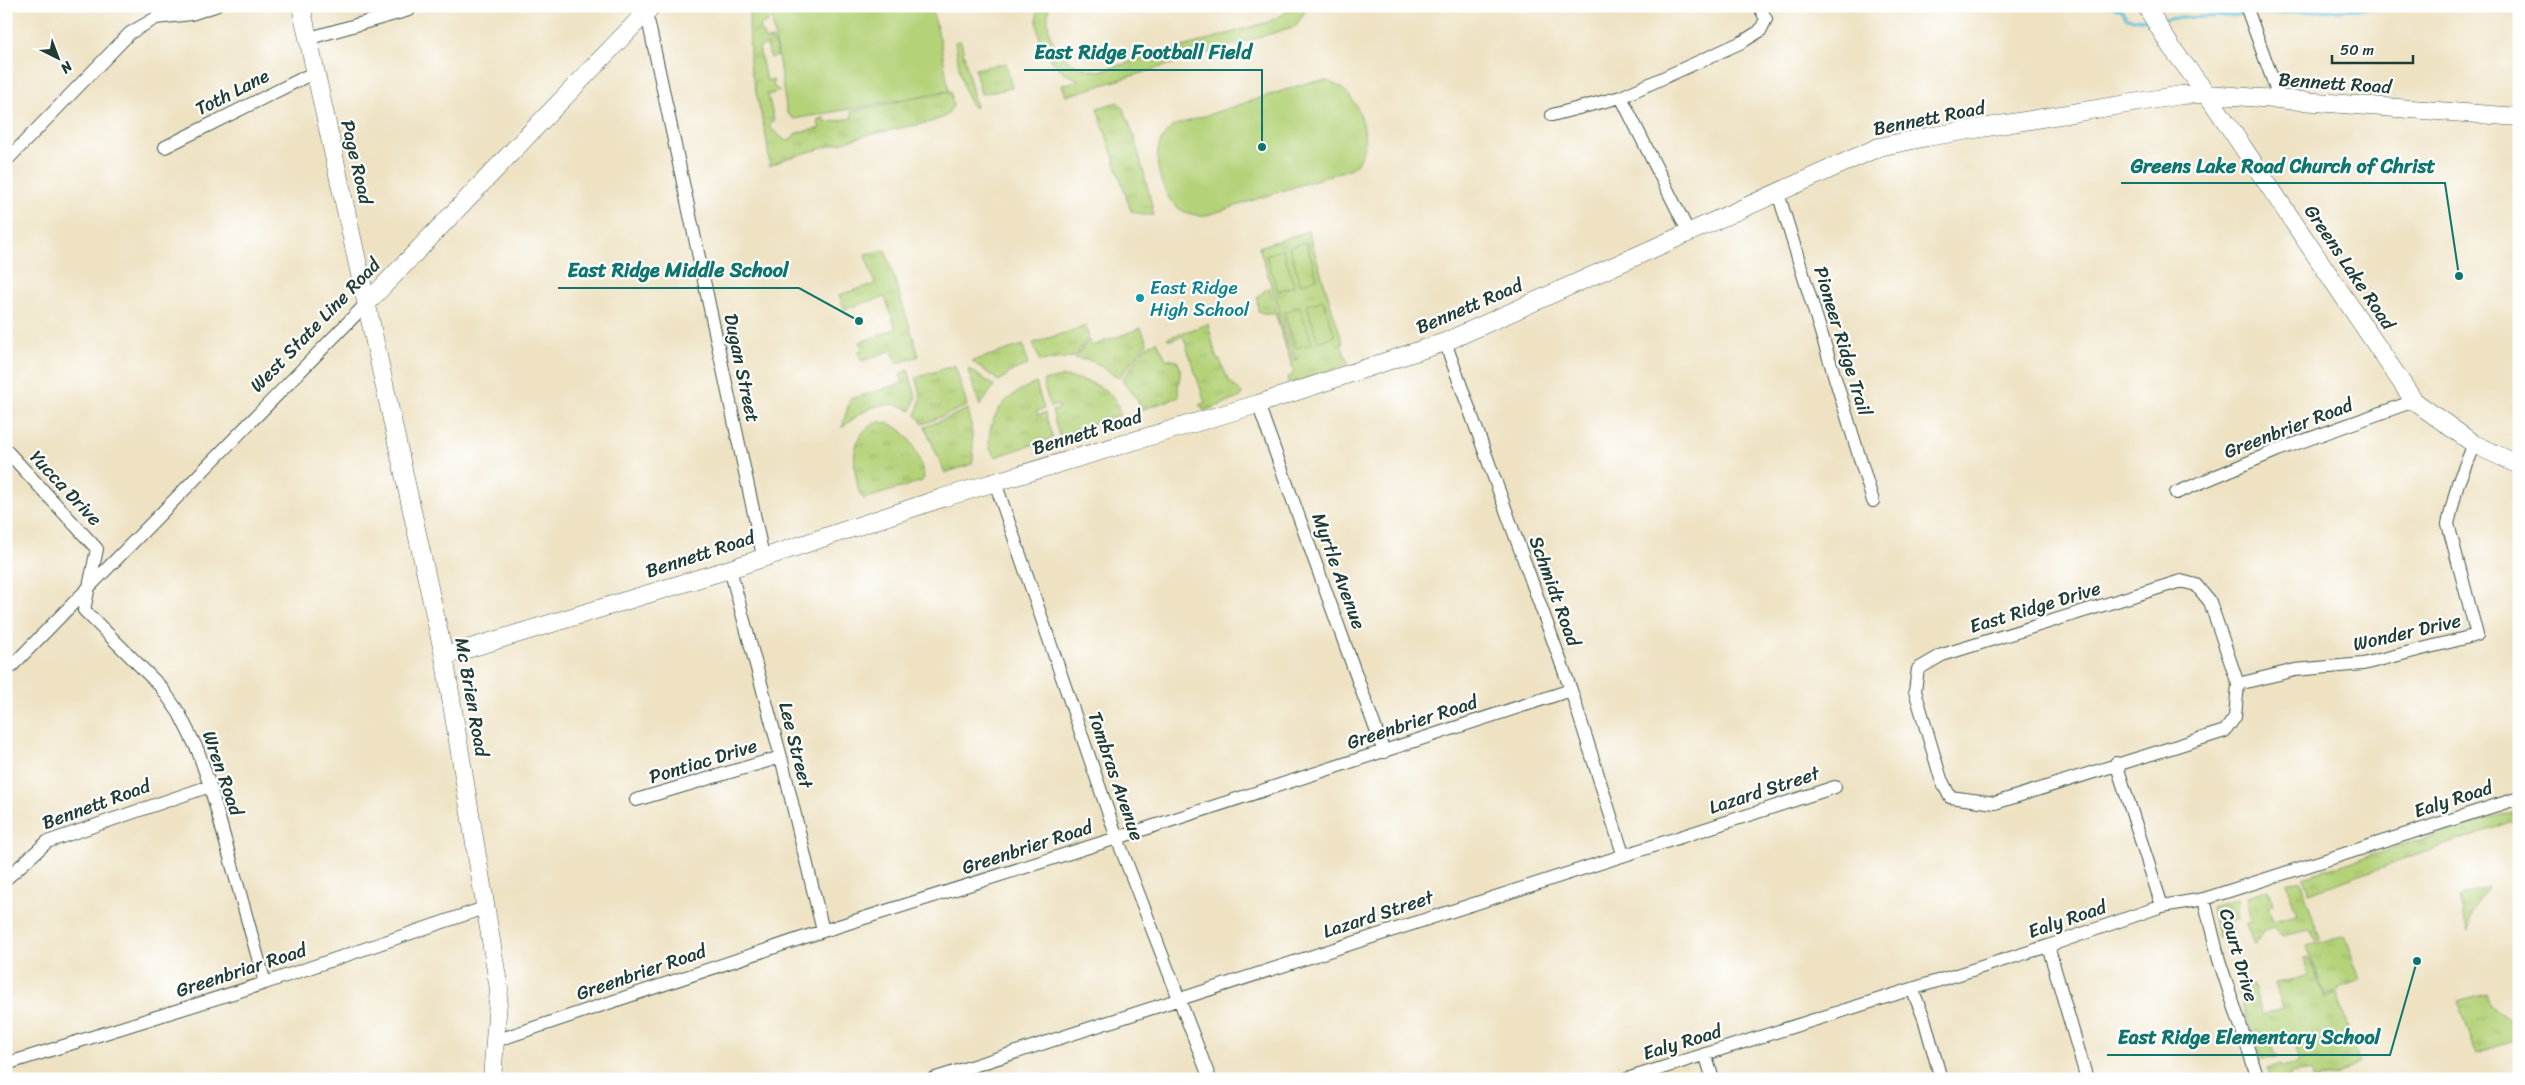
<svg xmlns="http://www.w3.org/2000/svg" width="2525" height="1085" viewBox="0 0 2525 1085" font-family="Sriracha,sans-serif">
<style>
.grass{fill:url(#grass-tufts);stroke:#6a8856}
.pitch{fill:#b4d278;stroke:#6a8856}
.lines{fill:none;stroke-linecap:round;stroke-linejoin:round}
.stream{stroke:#5ec4db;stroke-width:3}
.street-casing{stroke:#3e5649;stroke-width:14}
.secondary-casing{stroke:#3e5649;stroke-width:19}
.street{stroke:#fff;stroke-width:12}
.secondary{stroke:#fff;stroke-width:18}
.culture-dot{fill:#0f9aa8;stroke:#fff;stroke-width:2}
.labels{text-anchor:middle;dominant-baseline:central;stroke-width:4.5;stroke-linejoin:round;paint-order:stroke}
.street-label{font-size:19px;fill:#1f3d34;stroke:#fff}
.culture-label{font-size:19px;fill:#0d838f;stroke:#fff;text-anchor:start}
.leader{fill:none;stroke:#0f766e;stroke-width:2}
.callout-dot{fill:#0f766e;stroke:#fff;stroke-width:2}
.callout-label{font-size:20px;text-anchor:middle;font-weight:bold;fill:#0f766e;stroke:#fff;stroke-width:4.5;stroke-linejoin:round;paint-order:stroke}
</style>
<defs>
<pattern id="grass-tufts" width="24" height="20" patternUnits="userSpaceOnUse" patternTransform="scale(1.25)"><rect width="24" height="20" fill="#b4d278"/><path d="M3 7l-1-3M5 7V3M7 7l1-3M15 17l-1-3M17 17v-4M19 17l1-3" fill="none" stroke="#9ab568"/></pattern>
</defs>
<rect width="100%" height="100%" fill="#fff"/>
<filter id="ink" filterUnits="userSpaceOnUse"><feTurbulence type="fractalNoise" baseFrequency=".02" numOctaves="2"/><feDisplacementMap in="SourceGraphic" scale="10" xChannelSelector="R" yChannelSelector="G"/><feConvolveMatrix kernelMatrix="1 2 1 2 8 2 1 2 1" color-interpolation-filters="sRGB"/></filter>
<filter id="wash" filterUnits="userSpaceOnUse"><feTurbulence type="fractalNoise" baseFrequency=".0096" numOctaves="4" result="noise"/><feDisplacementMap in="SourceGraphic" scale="20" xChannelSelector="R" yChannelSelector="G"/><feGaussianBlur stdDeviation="1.12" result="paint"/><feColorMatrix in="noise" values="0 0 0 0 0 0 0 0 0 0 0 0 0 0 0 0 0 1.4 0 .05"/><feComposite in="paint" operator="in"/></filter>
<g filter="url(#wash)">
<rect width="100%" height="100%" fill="#eee2c3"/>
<!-- grass -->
<path class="grass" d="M749,6H767L768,22L760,26L765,40L773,39L778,56L771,58L766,44L759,48L766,80H773V86L780,91L768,95L774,120L769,127L786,141L790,140L796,133L820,128L817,120L824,118L826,123L852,118L851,111L951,91L953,106L946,116L931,122L867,135L785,159L770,166L766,136L750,66Z
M958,41H961L976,108C962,102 958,57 955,42Z
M1006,63L1012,88L981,94L975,69Z
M1118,102C1131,112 1149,195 1154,215H1144L1131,211L1097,108Z
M1308,231L1343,344L1341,345L1349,364L1289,384L1287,378L1294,373L1275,313H1264L1258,311L1257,297L1269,287L1293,360L1299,358L1295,359L1259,247Z
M885,250L919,356L897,364L892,350L862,361L857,351L863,350L860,342L896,329L885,297L844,309L839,295L875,284L865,254Z
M1208,324L1217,360H1220L1228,380L1242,393L1241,397L1204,411L1199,405L1205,402L1183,336L1171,340L1167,338Z
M1086,326L1089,337L1074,357L1040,361L1033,343Z
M1141,328L1147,343L1119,378L1094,362L1075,358L1089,340L1092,346Z
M1157,341L1166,359L1177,361C1185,372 1175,385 1179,397L1141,410L1137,399L1122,380L1146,347Z
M1023,345L1028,365L1014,370L999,381L972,361Z
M955,365L967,406L923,424L916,415L921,398L916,378Z
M969,369L994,386L980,406L968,370Z
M908,370L916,397L911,411C886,395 861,411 842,428L850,399L903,383L900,374Z
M1062,377C1083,377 1119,389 1120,415L1059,436L1052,411L1059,409L1058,405L1050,407L1043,381Z
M1036,383L1044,409L1037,411L1038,415L1045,413L1053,438L995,457C990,451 989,446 989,439C991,410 1010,393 1036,383Z
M968,409C971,418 975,458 972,464L945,473L925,427Z
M879,422C907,423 919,453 924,477L922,481L864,499C859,495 858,488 857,481C852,459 852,431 879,422Z
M2519,809V819L2309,893L2303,877Z
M2300,880L2320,939L2316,941L2310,930L2282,936L2273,927C2263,930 2260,934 2257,944L2254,946L2246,924L2251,922L2247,897L2268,889L2273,905L2268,907L2273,921L2297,915L2287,884Z
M2489,886C2478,898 2469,914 2469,931L2458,897Z
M2238,899L2237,919L2229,922L2232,933L2217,937L2211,907Z
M2345,935L2360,980L2339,988V991L2325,996L2307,946Z
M2309,957L2325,998L2337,993L2359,1063C2342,1074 2332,1079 2312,1079L2311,1071L2290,1074V1079H2269L2267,1069L2280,1064L2282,1067L2299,1063L2292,1034L2270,1038L2277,1057L2262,1058L2237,992L2253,985L2263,1015L2283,1009L2275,983L2308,976L2304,958Z
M2486,993L2490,1005L2511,1020L2517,1040L2476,1053L2458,1001Z"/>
<!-- pitch -->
<path class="pitch" d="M770,6H931L940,39L949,91L794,119L787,113Z
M1038,6H1049C1042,41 1065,69 1100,71L1268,22L1284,14L1293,6H1308L1296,26L1066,96L1062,85L1079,80C1048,67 1033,40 1038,6Z
M1326,81C1359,88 1379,144 1352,168L1205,216C1194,215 1183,213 1176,206C1161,193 1152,159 1161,141C1164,135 1169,130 1173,126L1310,82Z
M1306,242L1317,278L1301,284L1289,247Z
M1283,249L1294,286L1278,291L1266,255Z
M1323,300L1335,336L1318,341L1307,305Z
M1300,307L1312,343L1296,348L1284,312Z"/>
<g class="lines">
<!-- stream -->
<path class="stream" d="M2110,6L2122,10L2126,18L2147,20
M2253,14L2422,6
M2161,19L2247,15"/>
</g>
</g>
<g filter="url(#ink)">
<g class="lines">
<!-- street casing -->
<g class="street-casing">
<path id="street" d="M2246,6L2280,100
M644,13L649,24L763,556
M310,38L409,10
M1621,97L1688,231
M1552,115L1621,97L1742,42L1760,31L1766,19L1759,6
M165,147L315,72
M6,161L130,33L156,18L191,14L215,6
M1778,193L1873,501
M1445,342L1571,690L1623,854
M1258,404L1384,752
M6,450L97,549L84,610L161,687L179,713L198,751L210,786L265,983
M995,482L1117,838L1210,1079
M2176,493L2278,450L2414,401
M730,569L781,757L823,931
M2181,581L2196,585L2210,602L2238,684L2235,717L2225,731L1995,803L1950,797L1941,779L1915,691L1918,669L1942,655Z
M6,672L367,303
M2238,684L2295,670L2363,664L2477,635L2448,524L2458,483L2474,444
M2116,763L2162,906
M636,800L781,757
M6,879L47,842L210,786
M2204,899L2219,960L2258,1079
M2048,946L2087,1079
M1912,989L1924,1018L1941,1079
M495,1041L823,931L1117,838L1571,690
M1705,1054L1713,1079
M6,1064L265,983L487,907
M933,1079L1835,787
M1627,1079L2048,946L2162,906L2204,899L2519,798"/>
</g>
<!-- secondary casing -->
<g class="secondary-casing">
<path id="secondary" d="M301,6L444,656L499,989L492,1079
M2146,6L2171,47L2207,94L2414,401L2474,444L2519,465
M367,303L652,6
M444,656L730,569L942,498L1258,404L1445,342L1879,147L1927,137L2181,95L2207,94L2519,117"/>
</g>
<!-- street -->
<use href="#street" class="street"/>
<!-- secondary -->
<use href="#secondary" class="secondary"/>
</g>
</g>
<!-- markers -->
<circle class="culture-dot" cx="1140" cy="298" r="5"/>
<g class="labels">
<!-- street labels -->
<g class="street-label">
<text transform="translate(2335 83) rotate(4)">Bennett Road</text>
<text transform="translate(232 92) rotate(-27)">Toth Lane</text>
<text transform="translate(1929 118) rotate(-11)">Bennett Road</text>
<text transform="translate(357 162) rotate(77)">Page Road</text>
<text transform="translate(2350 267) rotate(56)">Greens Lake Road</text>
<text transform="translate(1469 306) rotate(-23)">Bennett Road</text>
<text transform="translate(315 325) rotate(-46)">West State Line Road</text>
<text transform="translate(1843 341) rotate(73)">Pioneer Ridge Trail</text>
<text transform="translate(742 368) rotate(78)">Dugan Street</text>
<text transform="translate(2288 428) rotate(-21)">Greenbrier Road</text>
<text transform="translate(1087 432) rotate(-17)">Bennett Road</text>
<text transform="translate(66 488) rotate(47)">Yucca Drive</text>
<text transform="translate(700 554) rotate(-18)">Bennett Road</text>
<text transform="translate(1339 571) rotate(70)">Myrtle Avenue</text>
<text transform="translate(1555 591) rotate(70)">Schmidt Road</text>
<text transform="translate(2035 607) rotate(-17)">East Ridge Drive</text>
<text transform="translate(2407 632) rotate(-13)">Wonder Drive</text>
<text transform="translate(472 697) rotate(80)">Mc Brien Road</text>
<text transform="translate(1412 722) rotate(-18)">Greenbrier Road</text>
<text transform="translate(796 745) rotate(76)">Lee Street</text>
<text transform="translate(703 761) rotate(-17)">Pontiac Drive</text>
<text transform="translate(223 773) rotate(71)">Wren Road</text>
<text transform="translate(1116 776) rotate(71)">Tombras Avenue</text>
<text transform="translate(1764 790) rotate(-18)">Lazard Street</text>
<text transform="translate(2453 799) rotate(-18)">Ealy Road</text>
<text transform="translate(96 804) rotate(-20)">Bennett Road</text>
<text transform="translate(1027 847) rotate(-18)">Greenbrier Road</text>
<text transform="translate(1378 914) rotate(-18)">Lazard Street</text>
<text transform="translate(2067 919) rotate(-19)">Ealy Road</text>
<text transform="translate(2239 955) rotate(74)">Court Drive</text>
<text transform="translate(241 970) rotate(-18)">Greenbriar Road</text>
<text transform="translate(641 972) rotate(-19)">Greenbrier Road</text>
<text transform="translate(1682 1042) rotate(-17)">Ealy Road</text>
</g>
<!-- culture labels -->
<g class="culture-label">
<text x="1150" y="287">East Ridge<tspan x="1150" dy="22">High School</tspan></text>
</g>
</g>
<!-- callouts -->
<path class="leader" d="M1262 147L1262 70H1024M2459 276L2445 183H2121M859 321L799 288H558M2417 961L2390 1055H2107"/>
<g class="callout-dot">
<circle cx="1262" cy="147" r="5"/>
<circle cx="2459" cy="276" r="5"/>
<circle cx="859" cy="321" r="5"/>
<circle cx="2417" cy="961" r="5"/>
</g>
<g class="callout-label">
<text x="1143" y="59">East Ridge Football Field</text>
<text x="2283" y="173">Greens Lake Road Church of Christ</text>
<text x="678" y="277">East Ridge Middle School</text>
<text x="2249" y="1044">East Ridge Elementary School</text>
</g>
<!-- margin -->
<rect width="2525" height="1085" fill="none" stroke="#fff" stroke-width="25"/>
<!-- north arrow -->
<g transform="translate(58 58) rotate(138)" stroke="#ffffff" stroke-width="4" paint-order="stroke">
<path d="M0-4L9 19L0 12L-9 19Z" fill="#1f3d34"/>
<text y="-8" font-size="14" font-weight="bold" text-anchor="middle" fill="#1f3d34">N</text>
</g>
<!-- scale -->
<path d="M2332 55v8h81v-8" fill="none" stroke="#1f3d34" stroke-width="2.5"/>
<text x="2340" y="55" font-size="15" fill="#1f3d34" stroke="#ffffff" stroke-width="4" paint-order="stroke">50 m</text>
</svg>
